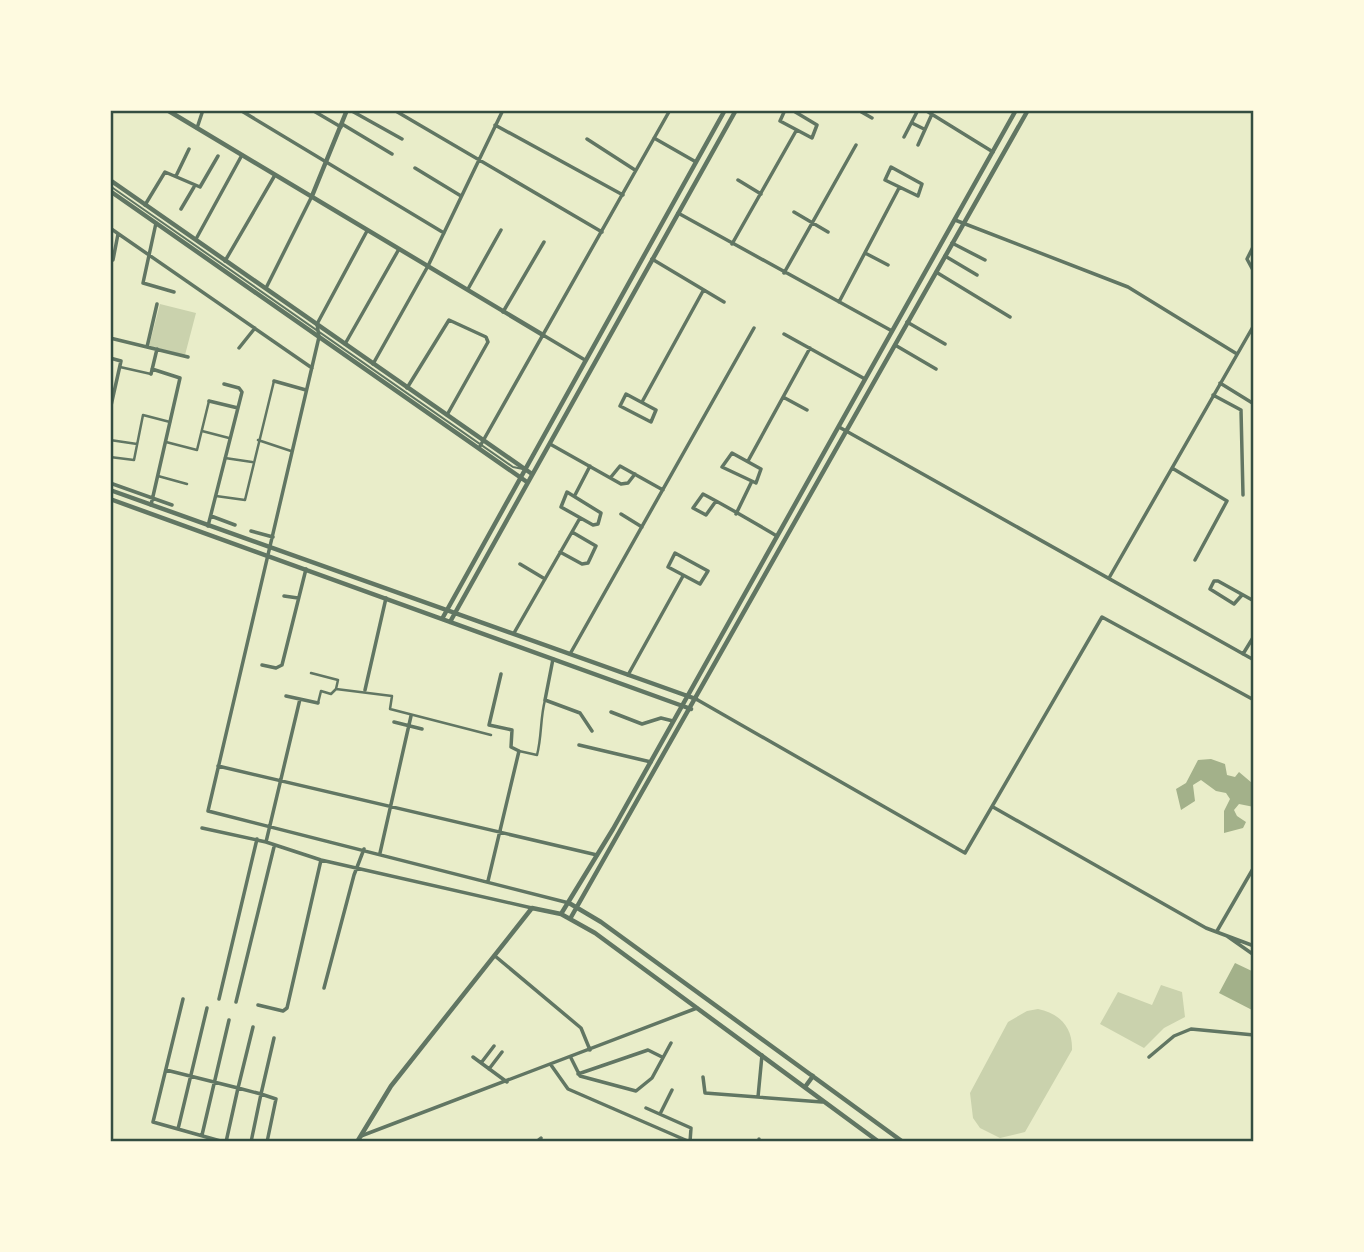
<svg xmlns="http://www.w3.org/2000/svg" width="1364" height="1252" viewBox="0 0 1364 1252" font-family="Signika,sans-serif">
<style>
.green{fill:#cad2ad}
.water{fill:#a3b18a}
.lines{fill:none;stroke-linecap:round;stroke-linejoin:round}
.service{stroke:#617663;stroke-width:2}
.pedestrian{stroke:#617663;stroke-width:2.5}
.minor{stroke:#617663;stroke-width:3.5}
.tertiary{stroke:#617663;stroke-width:4.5}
.neatline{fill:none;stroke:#344e41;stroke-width:2.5}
</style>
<rect width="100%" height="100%" fill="#e9edc9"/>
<!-- green -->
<path class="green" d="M160,304L196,313L185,355L149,346Z
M1161,985L1182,992L1185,1017L1164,1028L1144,1048L1100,1024L1118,992L1152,1005Z
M1038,1009C1059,1013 1073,1027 1072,1050L1025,1132L1000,1138L980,1128L973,1118L970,1093L1008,1022L1027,1011Z"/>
<!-- water -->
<path class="water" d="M1198,760L1211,759L1225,764L1227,775L1235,777L1239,772L1252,783L1254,807L1239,804L1234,810L1237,816L1246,822L1243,828L1224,833V811L1230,799L1226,793L1216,791L1201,780L1193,785L1195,801L1181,810L1176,789L1186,783Z
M1235,963L1254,972V1011L1219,993Z"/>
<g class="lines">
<!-- service -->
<path class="service" d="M110,186L513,467L523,469"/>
<!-- pedestrian -->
<path class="pedestrian" d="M120,367L151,374
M202,431L229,438
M110,440L137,444
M258,440L291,451
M166,442L197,450L209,401
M110,457L134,460L143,415L170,422
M225,458L252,462
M158,476L187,484
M216,496L245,500L274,381
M311,673L338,680L336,689
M318,703L321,691L331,694L336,689L392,696L390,709L491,735
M519,751L537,755C542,736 540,719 545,700"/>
<!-- minor -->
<path class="minor" d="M240,110L444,233
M312,110L341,127
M350,110L402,139
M394,110L602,232
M785,110L780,121L812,138L817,125L792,110
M858,110L872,118
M925,110L993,152
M912,123L924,129
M342,124L392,154
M495,125L623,195
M197,128L203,110
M904,137L918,110
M654,138L696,162
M587,139L635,170
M918,145L932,114
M891,167L922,184L918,196L885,180Z
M415,168L461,196
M176,176L189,149
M738,180L761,194
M145,205L165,172L200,187L218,156
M181,209L194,187
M794,212L828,232
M678,213L892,331
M955,220L1128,287L1237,354
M156,223L143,283L174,292
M110,228L312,368
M367,231L317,324L319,337L208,811L569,903
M196,239L242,155
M952,243L985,260
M732,244L796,131
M1254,245L1247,259L1254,272
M865,253L888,265
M945,256L977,275
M652,259L724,302
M113,260L118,234
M225,261L275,175
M936,272L1010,317
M784,273L856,145
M266,288L312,196
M468,289L501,230
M839,302L899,188
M503,312L544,242
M907,322L945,344
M784,334L865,379
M543,335L585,360
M110,338L188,357
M345,344L399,249
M895,345L936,369
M147,347L157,304
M239,348L255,328
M110,358L121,361L110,410
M373,364L428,266L503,110
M151,374L157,349
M274,381L306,390
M1220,383L1254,404
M407,388L449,320L486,337L488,342L447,415
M626,394L656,410L651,422L620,406Z
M1213,395L1241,410L1243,495
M783,397L807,410
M209,401L238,408
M642,402L703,291
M839,427L1254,660
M550,444L621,484L628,483L635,474
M479,448L670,110
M732,453L761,469L756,483L722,467Z
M748,461L810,348
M1172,468L1227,501L1195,560
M611,477L620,466L663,490
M110,483L172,505
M567,492L601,513L598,524L593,525L561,507Z
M575,495L590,466
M716,501L706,515L693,508L703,494C728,507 753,522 777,536
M151,505L180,378L152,369
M621,514L642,527
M736,514L751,483
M211,516L235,525
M208,526L242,392L239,388L224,384
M251,531L273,537
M560,552L582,564L588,563L596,546L572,532
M675,553L708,571L700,584L668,567Z
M520,564L545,579
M1109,578L1254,325
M1242,595L1234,604L1210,589L1214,581H1218L1254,601
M284,596L298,598
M514,633L580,518
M570,654L754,328
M1243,654L1254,636
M553,659L545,700L580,713L592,731
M262,665L276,668L282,665L306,569
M628,675L683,576
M365,690L386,598
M286,696L318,703
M696,699L965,853L1102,617L1254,700
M611,712L642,724L661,718L673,721
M394,722L422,729
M579,745L651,762
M218,766L597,855
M993,807L1206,928L1254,946
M202,828L266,842L321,860L532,908
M266,842L300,699
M380,853L411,716
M488,881L519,751L511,747L512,730L489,725L501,674
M1217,931L1254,867
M1227,936L1254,955
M495,956L581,1028L590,1050
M324,988L354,875L364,849
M183,999L153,1122L224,1142
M219,999L257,839
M236,1002L274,847
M258,1005L283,1011L287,1008L321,860
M473,1057L507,1082
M1149,1057L1174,1036L1191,1029L1254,1035
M571,1058L580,1076L636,1091L652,1078L671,1043
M481,1063L494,1046
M551,1065L568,1089L690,1142
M489,1069L502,1052
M166,1070L238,1088L253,1027
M578,1074L648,1050L662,1057
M703,1077L705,1093L822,1102
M758,1097L762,1055
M646,1108L691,1128L690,1142
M660,1114L672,1090
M178,1129L207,1008
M202,1135L229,1020
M361,1136L697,1008
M226,1142L238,1088L261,1094L251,1142
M267,1142L276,1099L261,1094L274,1038
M536,1142L541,1138
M759,1142V1139"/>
<!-- tertiary -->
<path class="tertiary" d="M167,110L543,335
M110,180L532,474
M110,191L527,482
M312,196L347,110
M110,490L696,699
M110,499L691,709
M442,619L725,110
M450,622L736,110
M569,903L601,922L903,1142
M561,914L613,829L1016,110
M570,919L1028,110
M805,1087L813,1076
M357,1142L391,1086L532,908L561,914L595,933L879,1142"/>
</g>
<!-- border -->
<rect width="1364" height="1252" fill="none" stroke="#fefae0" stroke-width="224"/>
<rect x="112" y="112" width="1140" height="1028" class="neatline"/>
</svg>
